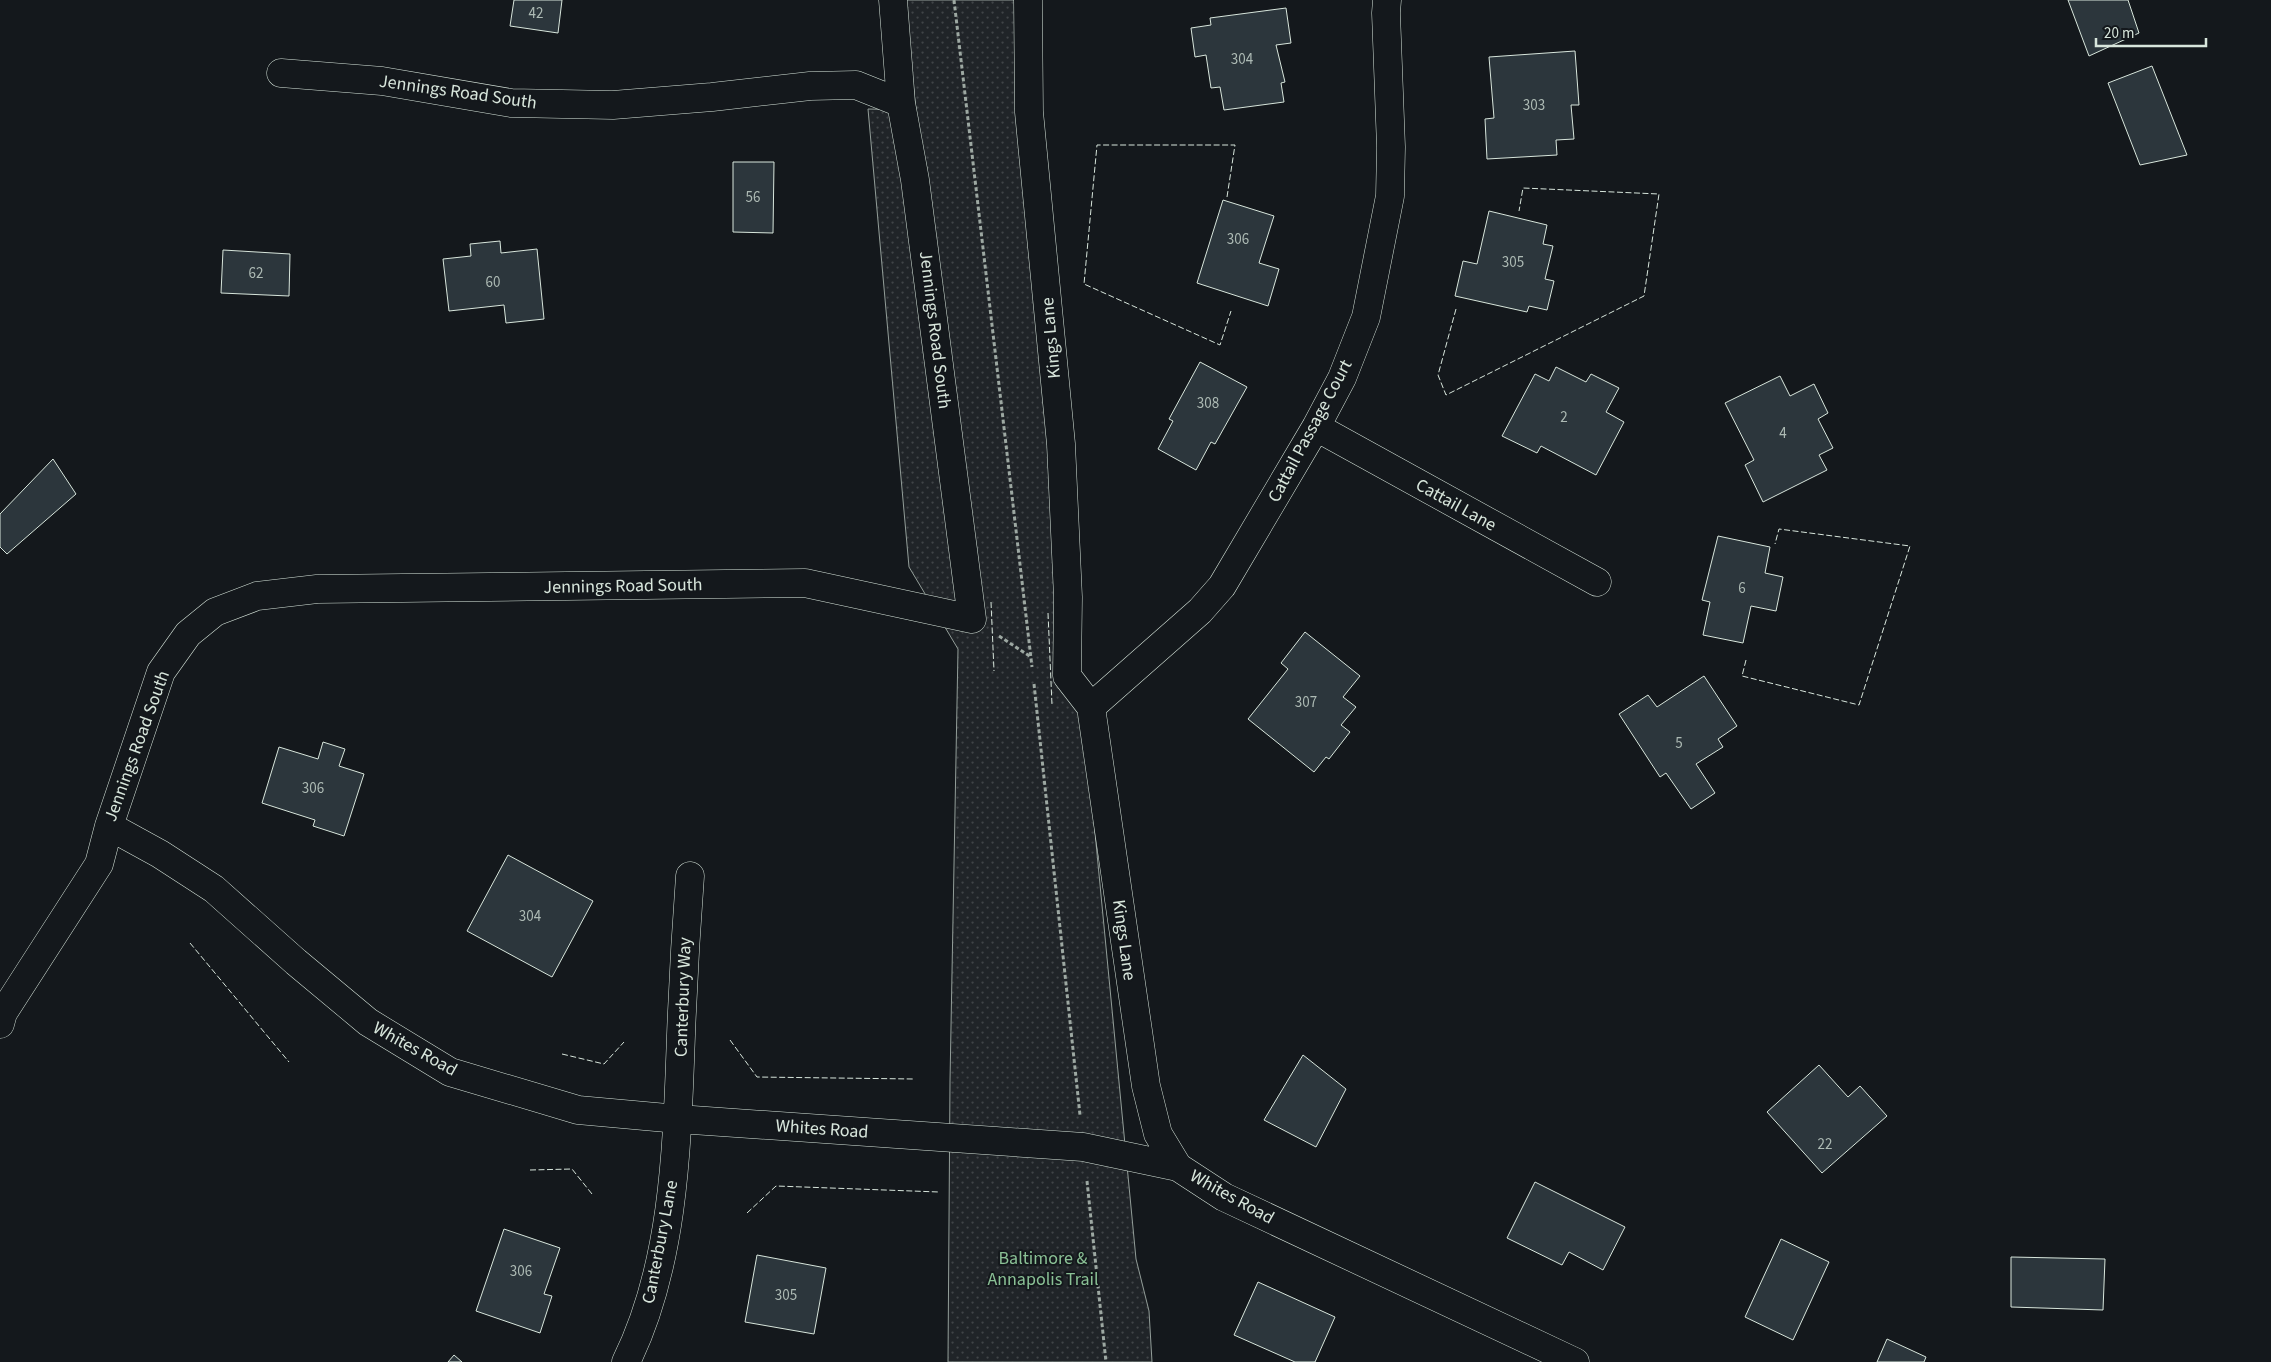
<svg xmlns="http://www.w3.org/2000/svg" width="2271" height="1362" viewBox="0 0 2271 1362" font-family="'Source Sans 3',sans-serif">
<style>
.park{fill:url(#park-dots);stroke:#939e99}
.building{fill:#2c363c;stroke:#d8e6dc}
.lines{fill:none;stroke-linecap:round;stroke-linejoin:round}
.minor-casing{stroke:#d8e6dc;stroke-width:29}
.path{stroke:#9da8a2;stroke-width:3;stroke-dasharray:4 2.5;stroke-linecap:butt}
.minor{stroke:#14181c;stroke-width:28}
.fence{stroke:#d8e6dc;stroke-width:1;stroke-dasharray:6 2.5;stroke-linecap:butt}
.labels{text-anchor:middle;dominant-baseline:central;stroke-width:4;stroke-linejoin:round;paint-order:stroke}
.number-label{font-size:15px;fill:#adbab4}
.street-label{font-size:18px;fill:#d8e6dc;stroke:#14181c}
.park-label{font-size:18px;fill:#8ac095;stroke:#14181c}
</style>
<defs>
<pattern id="park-dots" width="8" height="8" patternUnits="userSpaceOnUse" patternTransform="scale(1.25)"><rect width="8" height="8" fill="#202428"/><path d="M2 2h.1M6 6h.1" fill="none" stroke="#404447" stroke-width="1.8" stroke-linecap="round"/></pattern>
</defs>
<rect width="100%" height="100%" fill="#14181c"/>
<!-- park -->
<path class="park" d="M904,0H1015L1136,1259L1149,1311L1152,1362H948L950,1081L958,649L909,567L868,109L916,110Z"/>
<!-- building -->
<path class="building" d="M514,0H562L558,33L510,26Z
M2068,0H2128L2139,33L2089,56Z
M1286,8L1291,43L1276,45L1285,82L1281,83L1284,102L1224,110L1220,87L1211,88L1206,55L1195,57L1191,28L1211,25L1210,18Z
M1575,51L1579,105H1571L1574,139L1556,140L1557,155L1487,159L1485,119L1494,118L1489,57Z
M2152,66L2187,155L2140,165L2108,83Z
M733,162H774L773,233L733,232Z
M1223,200L1274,216L1259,263L1279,269L1268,306L1197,283Z
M1489,211L1547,225L1543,244L1553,246L1545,279L1554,281L1547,310L1529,306L1527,312L1455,296L1463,261L1477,264Z
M500,241L501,253L537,249L544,319L506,323L504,305L449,311L443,259L471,256L470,244Z
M223,250L290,254L289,296L221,293Z
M1200,362L1247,387L1215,444L1211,442L1196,470L1158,449L1173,421L1169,419Z
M1556,367L1586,382L1591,374L1619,388L1606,412L1624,422L1596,475L1541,446L1537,453L1502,436L1535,374L1549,381Z
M1780,376L1790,396L1814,384L1828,413L1818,419L1833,448L1819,455L1827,470L1763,502L1745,465L1754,460L1725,403Z
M53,459L76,494L7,554L0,547V514Z
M1718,536L1770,547L1765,573L1783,577L1776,611L1751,606L1743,643L1703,635L1710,602L1702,600Z
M1305,632L1360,676L1343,697L1356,707L1341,725L1350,732L1329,759L1326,757L1314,772L1248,719L1288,669L1281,663Z
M1704,676L1737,726L1718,739L1723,747L1696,764L1715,793L1691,809L1666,773L1660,777L1619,714L1648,695L1657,707Z
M323,742L345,749L339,766L364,774L344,836L313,826L315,820L262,803L279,747L318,759Z
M508,855L593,901L552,977L467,931Z
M1303,1055L1346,1089L1316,1147L1264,1120Z
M1819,1065L1848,1097L1860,1086L1887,1116L1822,1173L1767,1112Z
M1535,1182L1625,1227L1603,1270L1569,1252L1562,1265L1507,1238Z
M504,1229L560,1248L544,1294L552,1296L540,1333L476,1311Z
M1781,1239L1829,1262L1793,1340L1745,1317Z
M757,1255L826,1268L814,1334L745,1322Z
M2011,1257L2105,1259L2103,1310L2011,1307Z
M1258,1282L1335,1317L1315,1362H1295L1234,1335Z
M1887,1339L1926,1357L1924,1362H1877Z
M454,1355L462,1362H448Z"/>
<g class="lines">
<!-- minor casing -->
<g class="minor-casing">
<path id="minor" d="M1028,0L1029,112L1061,444L1068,597L1067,676L1091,707L1146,1086L1158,1134L1178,1167
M281,73L382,81L511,103L613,105L712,97L810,86L856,85L901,103
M1316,427L1597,582
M1091,707L1200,611L1222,586L1316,427L1342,378L1366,317L1390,196L1391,147L1386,13L1387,0
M109,826L160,854L214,889L296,962L368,1022L450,1072L578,1110L678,1119L1083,1147L1178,1167L1224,1197L1575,1362
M0,1024L3,1013L99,864L109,826L161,672L188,634L215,612L257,596L317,589L805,583L972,619L915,180L901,103L893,0
M626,1362C675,1263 677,1143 681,1035C683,982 686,929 690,876"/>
</g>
<!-- path -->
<path class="path" d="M954,0L1032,667
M999,636L1031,657
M1034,684L1080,1115
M1087,1181L1106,1362"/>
<!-- minor -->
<use href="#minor" class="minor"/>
<!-- fence -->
<path class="fence" d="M1227,197L1235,145H1097L1084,284L1220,345L1231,311
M1456,309L1438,375L1446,395L1644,296L1659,194L1523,188L1519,211
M991,602L994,671
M1048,613L1052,705
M1746,660L1742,676L1859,705L1910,546L1779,529L1775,544
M190,943L289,1062
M730,1040L757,1077L913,1079
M562,1054L604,1064L624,1042
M530,1170L572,1169L592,1194
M747,1213L776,1186L939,1192"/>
</g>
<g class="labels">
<!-- number labels -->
<g class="number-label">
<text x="536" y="13">42</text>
<text x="1242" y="59">304</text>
<text x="1534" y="105">303</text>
<text x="753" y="197">56</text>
<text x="1238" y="239">306</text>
<text x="1513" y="262">305</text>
<text x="256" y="273">62</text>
<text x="493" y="282">60</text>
<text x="1208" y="403">308</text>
<text x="1564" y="417">2</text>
<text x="1783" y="433">4</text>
<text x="1742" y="588">6</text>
<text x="1306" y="702">307</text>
<text x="1679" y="743">5</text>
<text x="313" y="788">306</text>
<text x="530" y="916">304</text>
<text x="1825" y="1144">22</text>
<text x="521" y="1271">306</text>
<text x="786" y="1295">305</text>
</g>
<!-- street labels -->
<g class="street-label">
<text transform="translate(458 92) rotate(8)">Jennings Road South</text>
<text transform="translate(935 330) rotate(83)">Jennings Road South</text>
<text transform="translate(1051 338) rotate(-95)">Kings Lane</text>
<text transform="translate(1310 431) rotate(-62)">Cattail Passage Court</text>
<text transform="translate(1456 505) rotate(29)">Cattail Lane</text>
<text transform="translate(623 586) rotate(-1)">Jennings Road South</text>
<text transform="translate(137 746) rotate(-70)">Jennings Road South</text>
<text transform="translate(1124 940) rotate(82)">Kings Lane</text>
<text transform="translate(683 997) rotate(-88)">Canterbury Way</text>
<text transform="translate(415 1049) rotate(29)">Whites Road</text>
<text transform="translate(822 1129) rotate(4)">Whites Road</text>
<text transform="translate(1232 1197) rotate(29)">Whites Road</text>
<text transform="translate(660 1242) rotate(-79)">Canterbury Lane</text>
</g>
<!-- park labels -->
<g class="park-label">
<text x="1043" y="1258">Baltimore &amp;<tspan x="1043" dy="21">Annapolis Trail</tspan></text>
</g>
</g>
<!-- scale -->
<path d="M2096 38v8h110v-8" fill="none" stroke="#d8e6dc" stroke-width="2.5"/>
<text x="2104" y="38" font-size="15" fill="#d8e6dc" stroke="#14181c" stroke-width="4" paint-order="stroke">20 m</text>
</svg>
